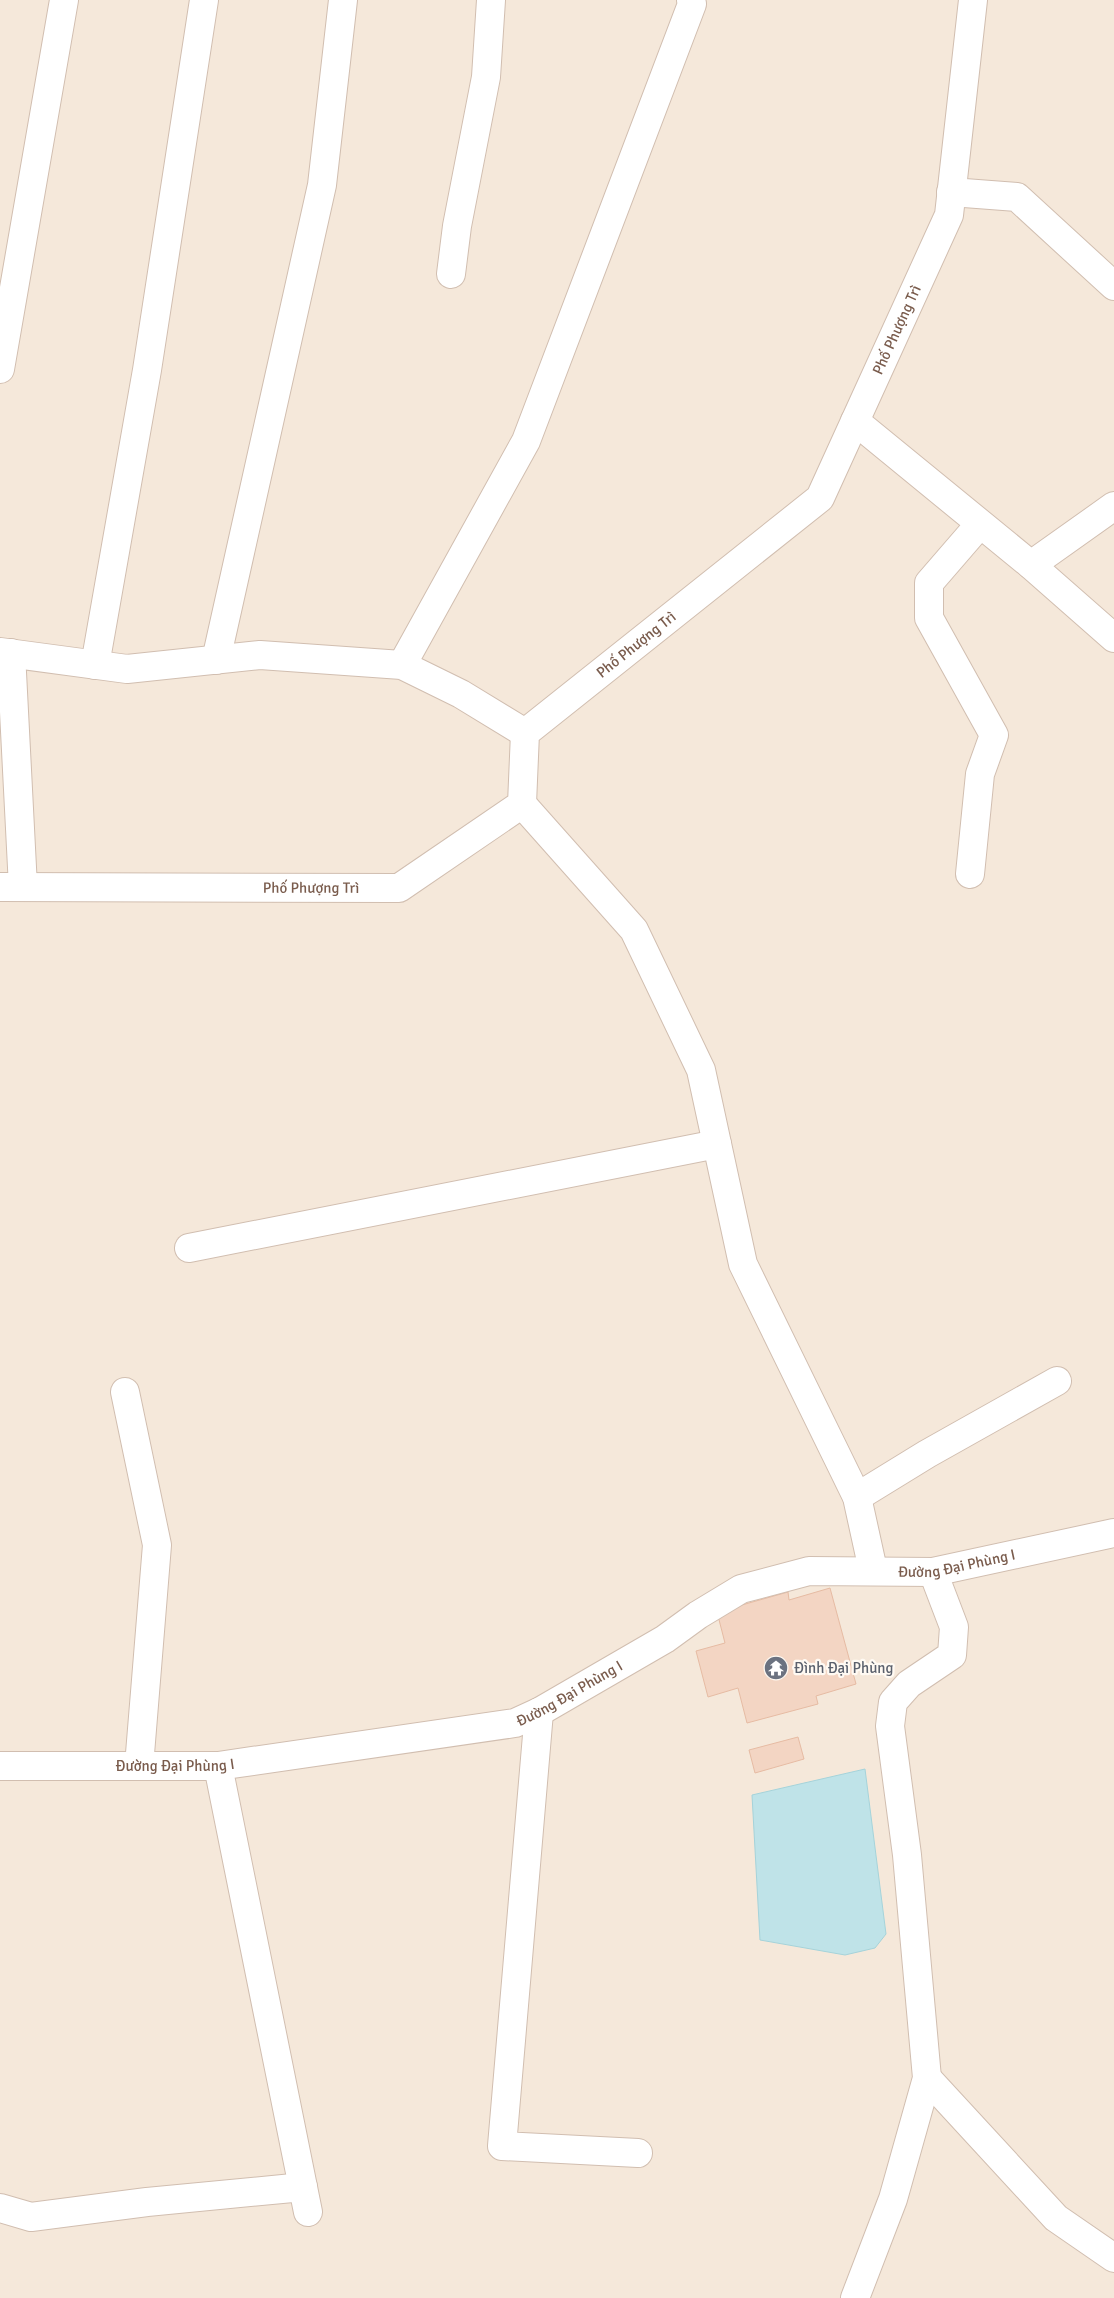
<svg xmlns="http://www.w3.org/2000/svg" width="1114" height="2298" viewBox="0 0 1114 2298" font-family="Signika,sans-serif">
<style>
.residential{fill:#f5e8da}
.water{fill:#bfe3e8;stroke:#a5d3da}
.building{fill:#f3d5c3;stroke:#e6bba3}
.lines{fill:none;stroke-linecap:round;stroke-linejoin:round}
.minor-casing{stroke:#d1beb0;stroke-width:30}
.minor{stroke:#fff;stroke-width:28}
.labels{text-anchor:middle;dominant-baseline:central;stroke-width:4.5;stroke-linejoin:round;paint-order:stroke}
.street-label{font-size:15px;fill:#7a5c4d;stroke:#fffaf3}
.worship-label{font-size:15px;fill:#5b616d;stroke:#fffaf3;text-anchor:start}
</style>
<rect width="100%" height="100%" fill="#fdf6ec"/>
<!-- residential -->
<path class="residential" d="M0,0H1114V2298H0Z"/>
<!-- water -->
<path class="water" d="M865,1769L886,1934L875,1948L845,1955L760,1940L752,1795Z"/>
<!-- building -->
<path class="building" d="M830,1588L856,1684L816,1696L818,1704L747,1723L738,1688L708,1697L696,1651L725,1643L717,1612L788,1592L789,1600Z
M798,1737L804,1759L755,1773L749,1750Z"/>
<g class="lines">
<!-- minor casing -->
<g class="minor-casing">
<g id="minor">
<path d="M951,192L1017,197L1114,286"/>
<path d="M451,274L457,226L486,77L491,0"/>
<path d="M0,369L64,0"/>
<path d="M855,421L1031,565L1114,506"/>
<path d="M1031,565L1114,638"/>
<path d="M0,652L127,669L260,655L402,665L461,694L525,733"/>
<path d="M11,653L23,887"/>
<path d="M216,660L322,185L343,0"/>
<path d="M95,665L147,370L204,0"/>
<path d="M402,665L526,441L692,4L691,0"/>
<path d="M522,804L634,930L701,1070L743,1264L857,1497L873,1570"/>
<path d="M970,874L980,774L994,735L929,618V583L980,524"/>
<path id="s1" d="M0,887L399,888L522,804L525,733L820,498L949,215L973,0"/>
<path d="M189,1248L717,1144"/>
<path d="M125,1392L157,1545L139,1766"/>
<path d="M857,1497L927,1454L1057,1381"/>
<path d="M539,1712L502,2146L638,2153"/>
<path id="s2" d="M0,1766H218L515,1723L539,1712L665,1639L698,1615L741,1589L809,1571L933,1572L1114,1533"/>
<path d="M218,1766L308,2212"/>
<path d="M927,2078L1056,2218L1114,2258"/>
<path d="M0,2208L31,2217L147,2202L303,2187"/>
<path d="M855,2298L893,2199L927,2078L907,1855L890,1726L893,1702L909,1684L952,1655L954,1627L933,1572"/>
</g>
</g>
<!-- minor -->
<use href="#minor" class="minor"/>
</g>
<!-- icons -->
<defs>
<g id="temple-disc" transform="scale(1.25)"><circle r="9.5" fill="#6b7280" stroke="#fffaf3"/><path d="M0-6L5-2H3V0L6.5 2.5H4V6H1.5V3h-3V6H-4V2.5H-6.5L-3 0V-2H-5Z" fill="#fff"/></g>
</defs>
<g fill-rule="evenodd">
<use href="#temple-disc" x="776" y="1668"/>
</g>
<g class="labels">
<!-- street labels -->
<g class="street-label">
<text stroke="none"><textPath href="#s1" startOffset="1181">Phố Phượng Trì</textPath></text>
<text stroke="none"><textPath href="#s1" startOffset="761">Phố Phượng Trì</textPath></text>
<text stroke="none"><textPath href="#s1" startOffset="311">Phố Phượng Trì</textPath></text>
<text stroke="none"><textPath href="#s2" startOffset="1000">Đường Đại Phùng I</textPath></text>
<text stroke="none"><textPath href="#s2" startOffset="580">Đường Đại Phùng I</textPath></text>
<text stroke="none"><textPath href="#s2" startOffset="175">Đường Đại Phùng I</textPath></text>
</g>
<!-- worship labels -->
<g class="worship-label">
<text x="794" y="1668">Đình Đại Phùng</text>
</g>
</g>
</svg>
